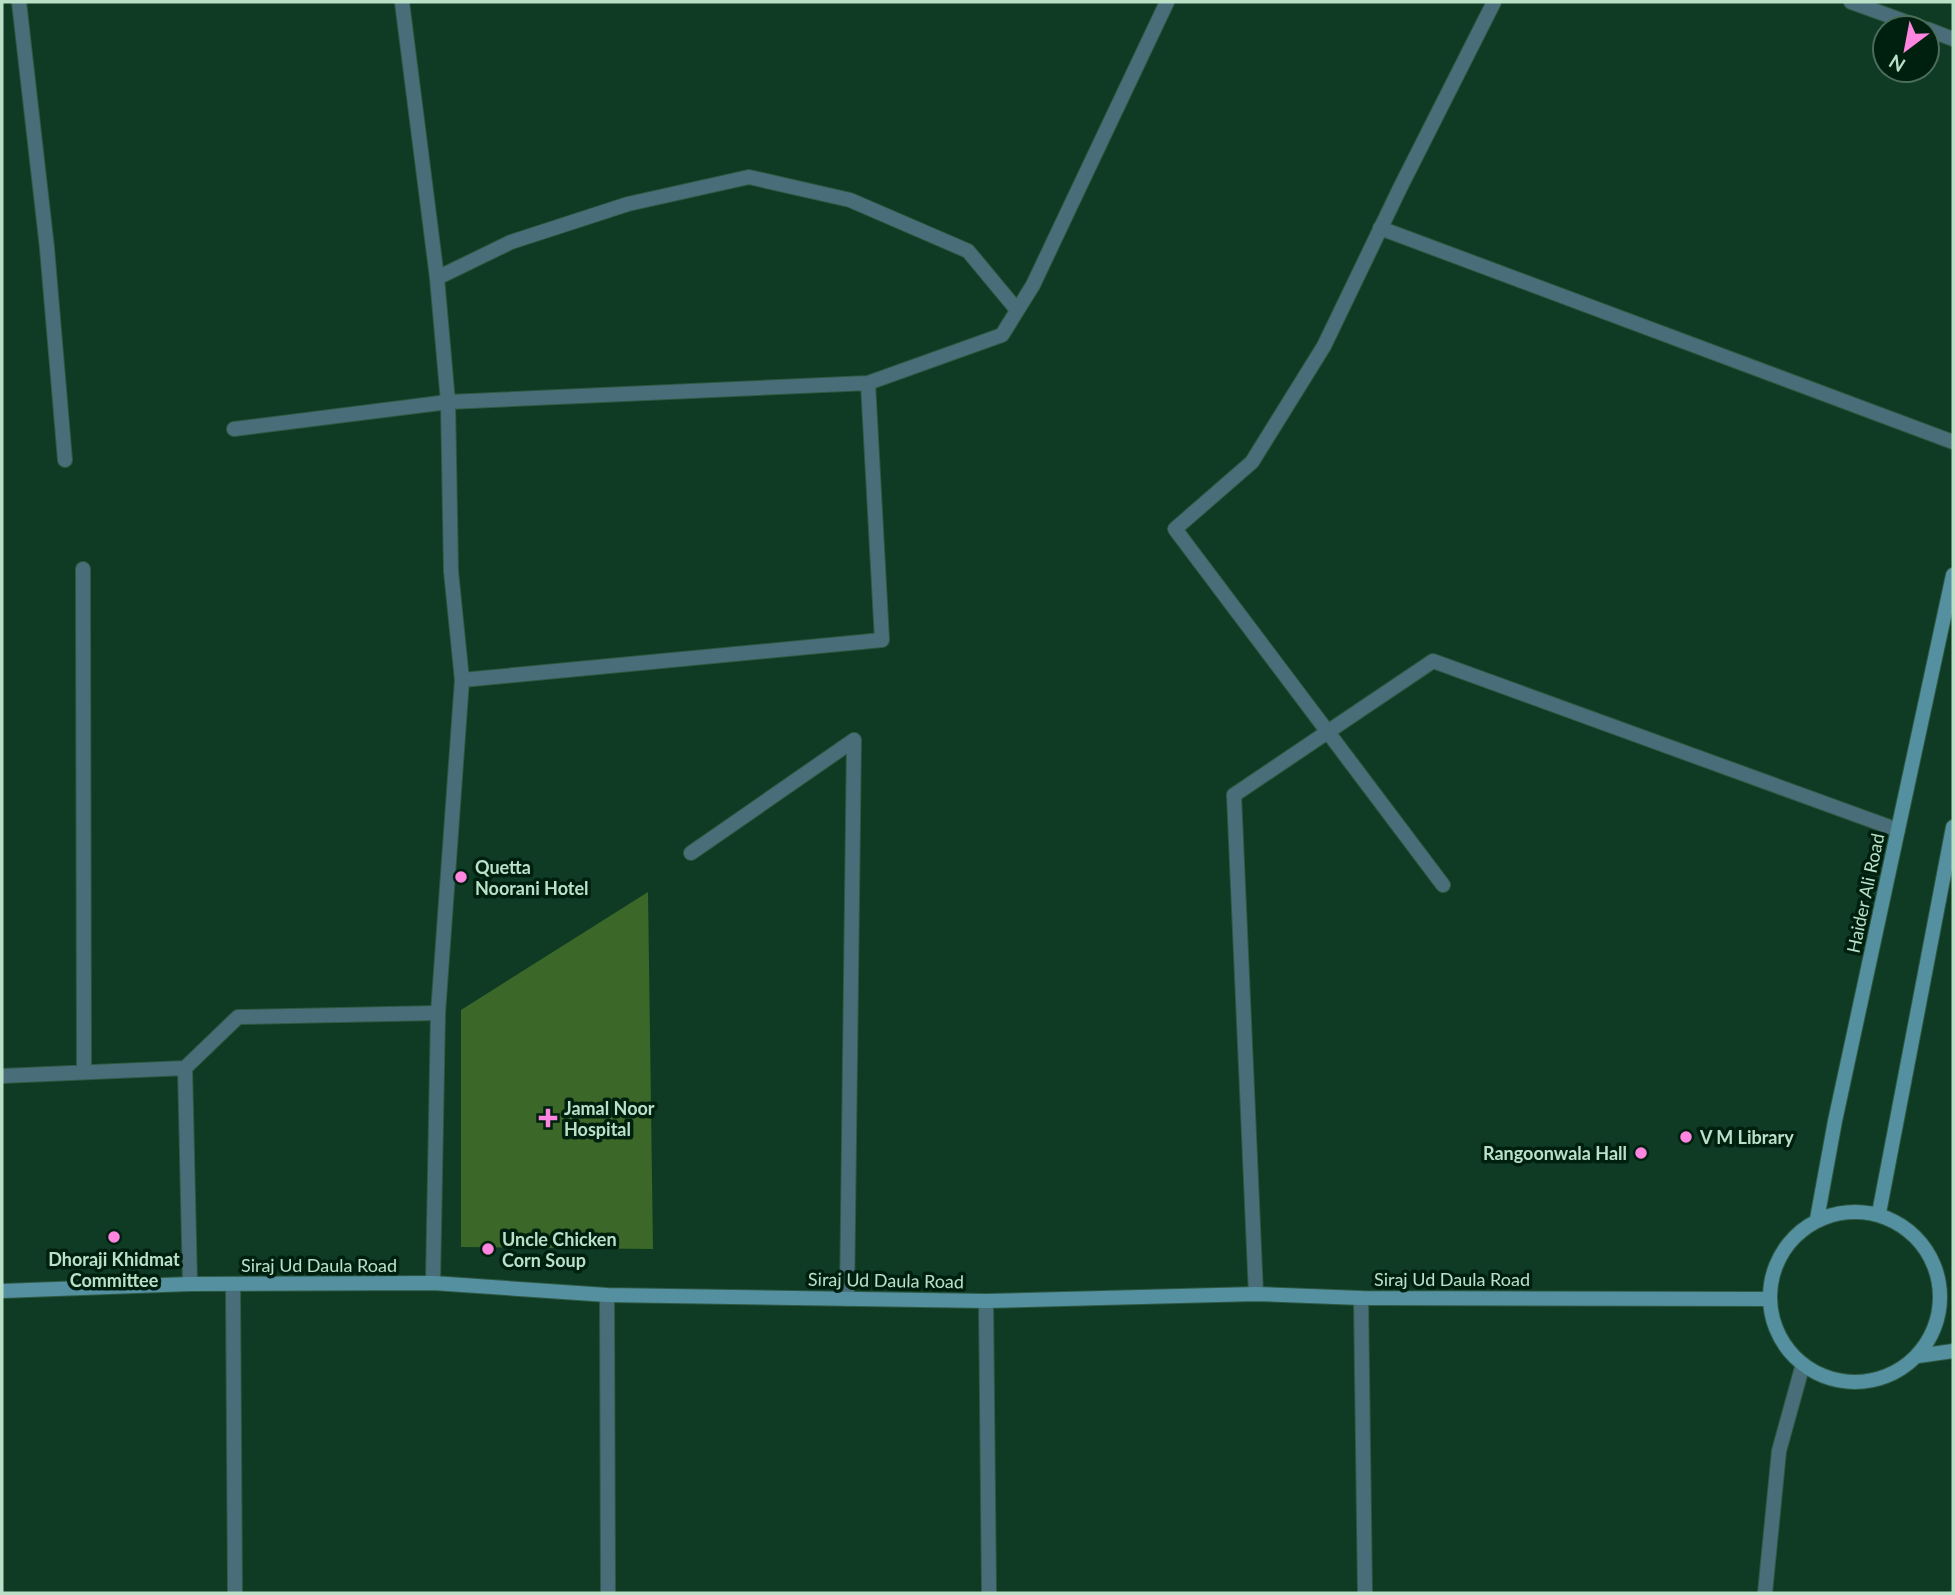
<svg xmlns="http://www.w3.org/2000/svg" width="1955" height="1595" viewBox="0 0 1955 1595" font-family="Lato,sans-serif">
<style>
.building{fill:#3b6728}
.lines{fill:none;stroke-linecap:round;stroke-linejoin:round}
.service-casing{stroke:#2e5942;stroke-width:16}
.minor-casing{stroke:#2e5942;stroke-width:16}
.tertiary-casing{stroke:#2e5942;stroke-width:16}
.secondary-casing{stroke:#2e5942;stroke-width:16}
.service{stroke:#4a6e79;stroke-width:14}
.minor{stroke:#4a6e79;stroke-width:14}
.tertiary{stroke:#4a6e79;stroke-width:14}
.secondary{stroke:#5490a0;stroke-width:14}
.poi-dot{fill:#fe86e0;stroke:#00200f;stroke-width:2.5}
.labels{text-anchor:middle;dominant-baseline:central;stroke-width:7;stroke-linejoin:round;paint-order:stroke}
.poi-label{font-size:18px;font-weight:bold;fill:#bae0c8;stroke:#00200f;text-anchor:start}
.street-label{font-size:18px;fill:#bae0c8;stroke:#00200f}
</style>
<rect width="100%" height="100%" fill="#0f3b24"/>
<!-- building -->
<path class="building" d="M648,892L653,1249L461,1247V1010Z"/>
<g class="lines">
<!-- service casing -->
<g class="service-casing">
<path id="service" d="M83,569L84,1072
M2,1076L185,1068
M190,1284L185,1068L238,1017L438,1013"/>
</g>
<!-- minor casing -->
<g class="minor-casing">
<path id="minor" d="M19,2L47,248L65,460
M402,2L437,278L448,402L451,571L462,680L438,1013L433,1283
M1851,2L1923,28
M1927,29L1953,39
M1380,228L1953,442
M437,278L511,242L628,204L749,177L850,200L968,251L1017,310
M234,429L448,402L868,383L1002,335L1033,285L1167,2
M462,680L882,640L868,383
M691,853L854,740
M1443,885L1175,529L1252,462L1324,346L1400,188L1494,2
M233,1285L235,1593
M1256,1294L1234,795L1433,661L1898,830
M607,1295L608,1593
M1361,1298L1365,1593
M847,1299L854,740
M986,1301L989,1593"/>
</g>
<!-- tertiary casing -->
<g class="tertiary-casing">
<path id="tertiary" d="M1765,1593L1779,1451L1803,1364"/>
</g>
<!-- secondary casing -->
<g class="secondary-casing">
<path id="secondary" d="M1770 1297a85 85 0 1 1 170 0a85 85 0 1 1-170 0Z
M1879,1213L1953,827
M1817,1219L1835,1121L1953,575
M2,1291L190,1284L433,1283L607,1295L986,1301L1256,1294L1361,1298L1769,1299
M1918,1356L1953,1351"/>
</g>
<!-- service -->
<use href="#service" class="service"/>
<!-- minor -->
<use href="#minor" class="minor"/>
<!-- tertiary -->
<use href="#tertiary" class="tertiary"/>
<!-- secondary -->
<use href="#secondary" class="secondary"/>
</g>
<!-- markers -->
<g class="poi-dot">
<circle cx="461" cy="877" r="7"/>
<path d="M544.5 1107.5h7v7h7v7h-7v7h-7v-7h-7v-7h7z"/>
<circle cx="1686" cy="1137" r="7"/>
<circle cx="1641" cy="1153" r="7"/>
<circle cx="114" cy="1237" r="7"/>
<circle cx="488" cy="1249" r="7"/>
</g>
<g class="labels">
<!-- poi labels -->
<g class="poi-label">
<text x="475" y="867">Quetta<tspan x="475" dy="21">Noorani Hotel</tspan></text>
<text x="564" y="1108">Jamal Noor<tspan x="564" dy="21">Hospital</tspan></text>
<text x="1700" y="1137">V M Library</text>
<text x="1627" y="1153" text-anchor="end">Rangoonwala Hall</text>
<text x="502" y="1239">Uncle Chicken<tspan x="502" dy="21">Corn Soup</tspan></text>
<text x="114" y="1259" text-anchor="middle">Dhoraji Khidmat<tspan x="114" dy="21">Committee</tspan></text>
</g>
<!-- street labels -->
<g class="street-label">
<text transform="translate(1865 893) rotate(-78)">Haider Ali Road</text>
<text x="319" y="1265">Siraj Ud Daula Road</text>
<text x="1452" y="1279">Siraj Ud Daula Road</text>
<text transform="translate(886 1280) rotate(1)">Siraj Ud Daula Road</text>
</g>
</g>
<!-- border -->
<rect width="1955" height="1595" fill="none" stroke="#bae0c8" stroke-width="7"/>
<!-- north arrow -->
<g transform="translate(1906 49) rotate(212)"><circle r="33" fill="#00200f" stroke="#4a6d59" stroke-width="2"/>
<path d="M0-5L12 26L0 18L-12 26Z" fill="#fe86e0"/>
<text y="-10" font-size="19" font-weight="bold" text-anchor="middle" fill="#bae0c8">N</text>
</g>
</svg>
